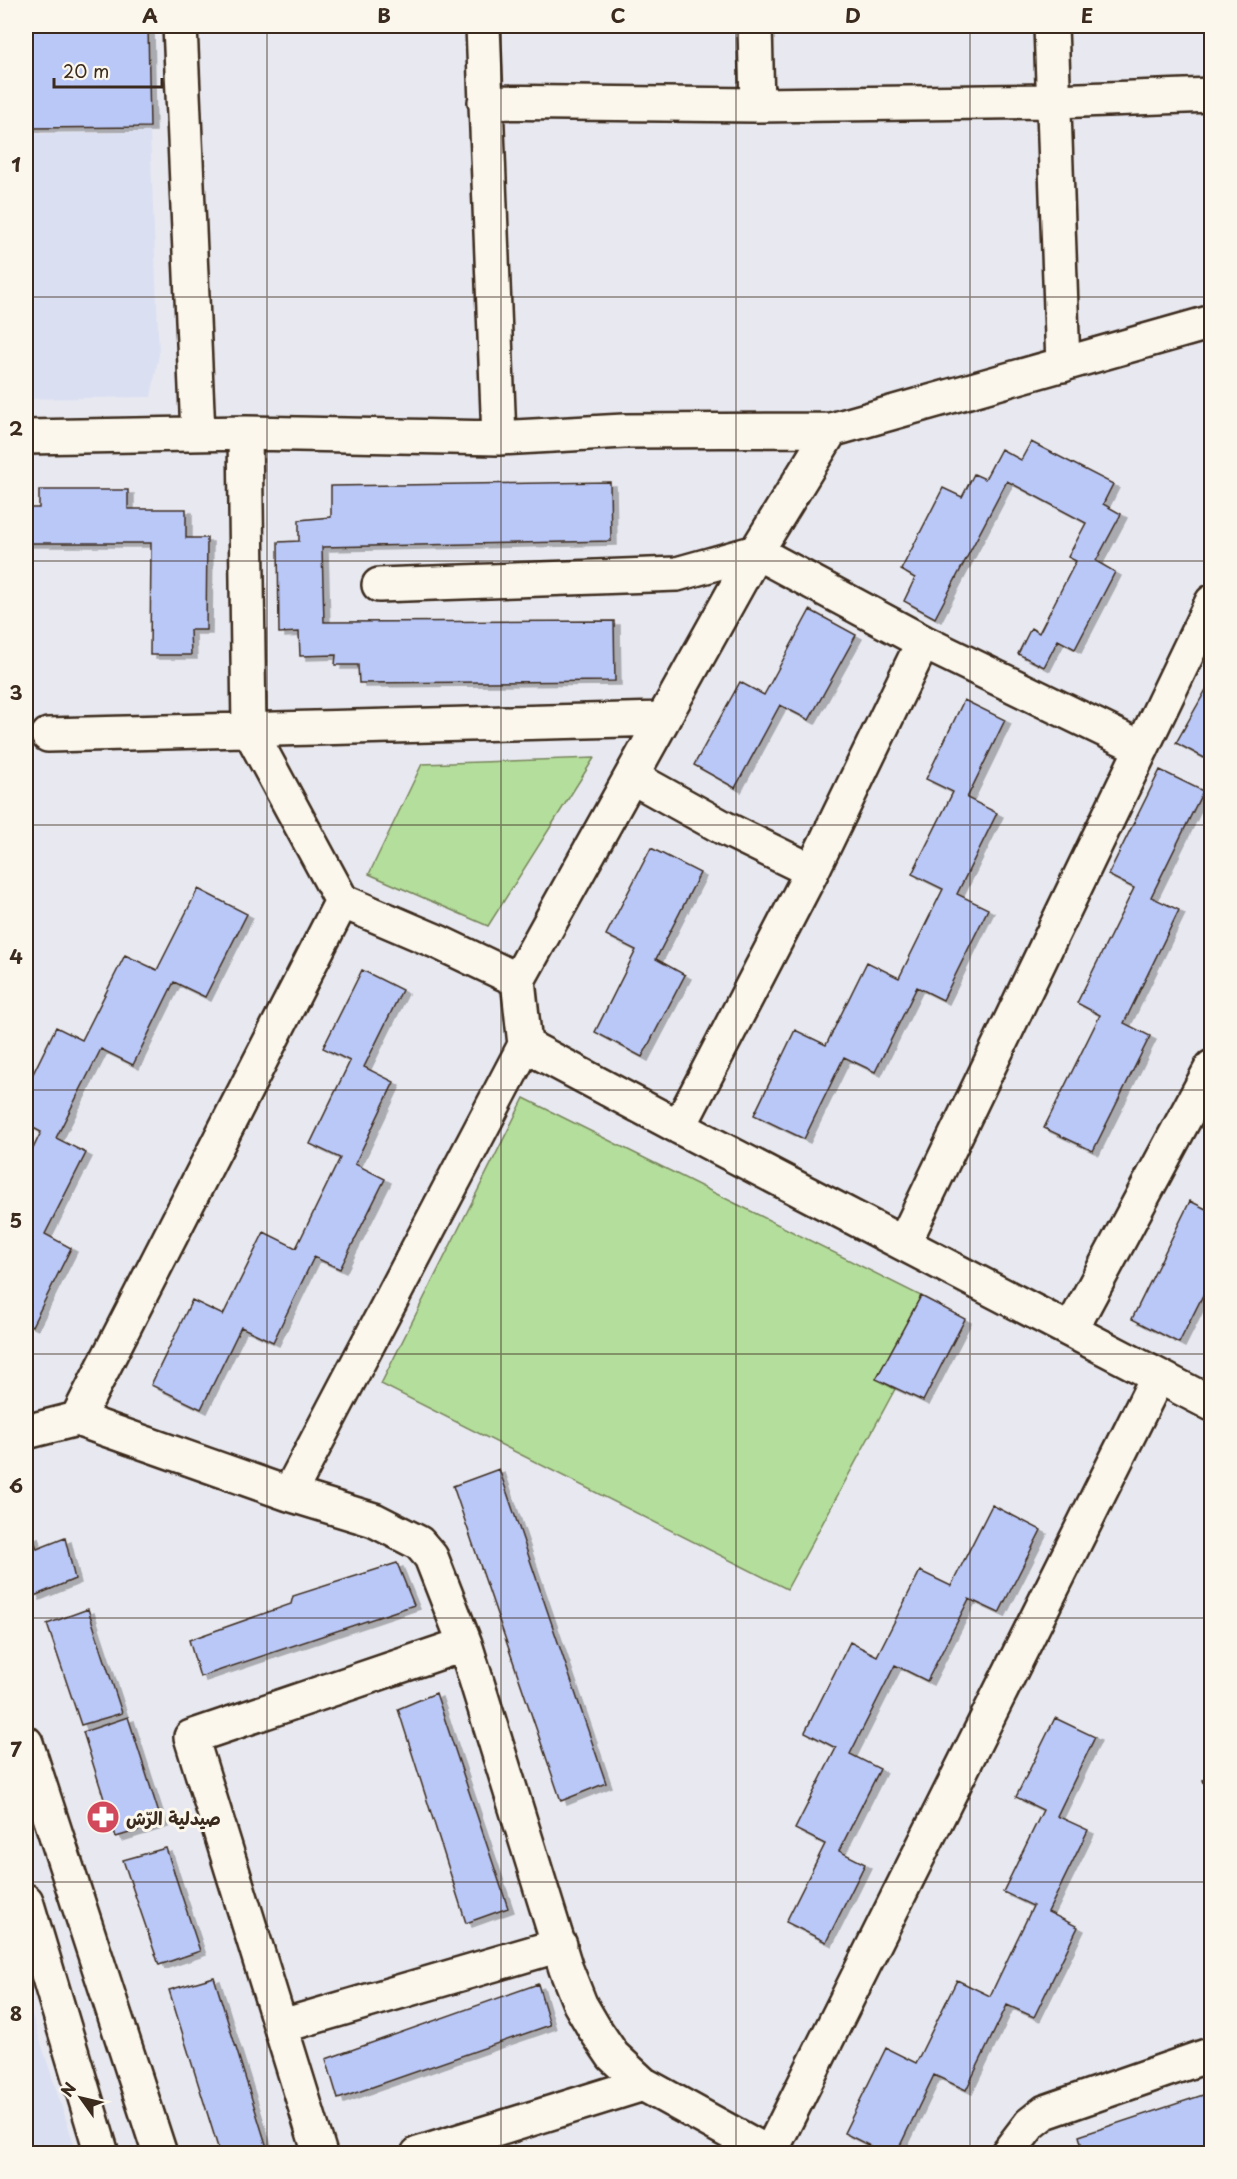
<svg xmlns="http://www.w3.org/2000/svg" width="1237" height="2179" viewBox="0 0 1237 2179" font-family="'Playpen Sans','Playpen Sans Arabic',sans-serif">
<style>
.built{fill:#dadff2}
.green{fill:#b4de9b;stroke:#78845c;stroke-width:1.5}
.building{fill:#bac8f8;stroke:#3b2a1e;stroke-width:1.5;filter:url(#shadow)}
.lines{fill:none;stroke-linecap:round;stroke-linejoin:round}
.minor-casing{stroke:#3b2a1e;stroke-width:38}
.minor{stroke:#fbf7ec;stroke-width:33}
.grid{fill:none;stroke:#3b2a1e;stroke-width:1.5;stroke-opacity:0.55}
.labels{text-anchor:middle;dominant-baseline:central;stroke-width:6;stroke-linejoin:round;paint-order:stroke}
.poi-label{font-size:18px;font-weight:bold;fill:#3b2a1e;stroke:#fbf7ec;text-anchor:start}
.neatline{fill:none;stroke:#3b2a1e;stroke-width:2}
.grid-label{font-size:20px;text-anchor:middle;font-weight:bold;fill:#3b2a1e}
</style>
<defs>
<filter id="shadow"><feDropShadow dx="6" dy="4" stdDeviation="0" flood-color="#0004"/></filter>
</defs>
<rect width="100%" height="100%" fill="#e8e9f0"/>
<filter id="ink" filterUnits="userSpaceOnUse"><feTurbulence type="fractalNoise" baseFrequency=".0167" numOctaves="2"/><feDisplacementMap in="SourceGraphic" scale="12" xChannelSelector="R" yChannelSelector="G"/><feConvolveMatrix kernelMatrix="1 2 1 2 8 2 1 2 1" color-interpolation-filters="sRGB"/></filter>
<g filter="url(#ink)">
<!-- built -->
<path class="built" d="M150,132L159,354L151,397L26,399V134Z
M26,1997L77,2153H26Z"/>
<!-- green -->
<path class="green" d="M594,758L488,926L369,874L422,764Z
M524,1098L921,1296L877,1378L895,1389L787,1589L381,1384Z"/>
<!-- building -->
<path class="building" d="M26,26H148L150,127L26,128Z
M1031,442L1113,484L1103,504L1121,514L1096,561L1115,572L1075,649L1058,640L1044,667L1018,654L1031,628L1039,633L1076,561L1068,557L1086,523L1007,481L935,618L904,601L915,578L901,570L943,488L962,497L974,474L985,479L1001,449L1021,460Z
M610,482L611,541L322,547L324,622L614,621L615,681L359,683L358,665H335L336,655L300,656L299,632L279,633L278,542L299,541V520L331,517V486Z
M39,490H128V509H186V538H207L206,630H190L191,655H150L151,543H26V508H39Z
M810,610L856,635L809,720L780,705L735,788L694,765L740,682L764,695Z
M1212,679V762L1176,743Z
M964,700L1005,720L967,798L997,813L957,894L988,909L943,1000L917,987L875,1072L844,1057L804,1139L754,1115L795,1030L826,1045L867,962L899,978L943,889L912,874L953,792L926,779Z
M1160,770L1203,791L1151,897L1179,910L1124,1023L1150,1036L1093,1151L1044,1128L1100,1015L1077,1003L1134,888L1108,875Z
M651,848L700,873L656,959L685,975L642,1057L595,1032L636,950L606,935Z
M198,889L247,914L205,997L174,982L133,1065L101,1049L56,1138L86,1153L45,1234L71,1248L32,1326L26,1323V1239L31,1229L26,1226V1163L41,1132L26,1124V1088L56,1027L82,1040L125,955L157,970Z
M362,970L402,990L364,1067L394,1082L355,1164L385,1179L340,1269L314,1257L273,1342L241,1327L201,1409L151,1385L192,1300L223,1315L264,1232L296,1248L340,1158L310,1144L350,1061L323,1048Z
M1190,1201L1212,1212V1277L1179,1343L1132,1319Z
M921,1296L965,1319L923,1401L876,1379Z
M499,1469L606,1783L561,1801L453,1486Z
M992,1505L1041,1530L999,1613L969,1599L927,1681L895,1665L850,1754L880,1769L839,1851L865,1864L826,1942L786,1922L825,1844L795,1829L836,1748L805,1732L850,1642L877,1656L920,1571L951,1586Z
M32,1534L37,1549L65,1538L75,1579L34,1596L26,1576V1536Z
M397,1563L414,1605L200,1677L189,1640L291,1604L293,1596Z
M88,1609L122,1713L81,1725L47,1624Z
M436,1693L508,1908L466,1923L398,1709Z
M128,1717L162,1823L116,1837L83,1732Z
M1055,1718L1095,1737L1057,1816L1088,1830L1048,1912L1078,1927L1034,2017L1007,2005L966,2090L934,2075L896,2154H886L844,2133L886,2048L916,2063L957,1980L990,1996L1033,1906L1003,1892L1043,1810L1016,1797Z
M1212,1777V1805L1203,1780Z
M166,1848L200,1951L159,1965L123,1860Z
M214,1977L269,2154H220L169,1990Z
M538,1984L550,2025L338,2099L326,2059Z
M1212,2092V2145L1184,2154H1084L1079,2136Z"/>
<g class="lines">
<!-- minor casing -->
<g class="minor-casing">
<path id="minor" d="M180,26L198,433
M483,26L499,438
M755,26L757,105
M1051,26L1063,365
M485,102L757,105L1055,101L1212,95
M245,433L249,729L342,901L438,942L518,980
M26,437L245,433L499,438L624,431L831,430L1212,322
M379,585L677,574L756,552L923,642L1142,748
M48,735L662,719
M632,777L724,828L812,871
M525,1045L679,1127L1212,1404
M679,1127L812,871L923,642
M904,1243L1212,602
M1071,1330L1212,1067
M77,1419L342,901
M26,1432L77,1419L289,1494L525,1045L518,980L756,552L831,430
M289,1494L374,1520L419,1543L431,1557L465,1644L566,1969L580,2004L594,2028L613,2056L643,2084L770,2154
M26,1743L160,2154
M26,1901L102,2154
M282,2026L560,1945
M770,2153L1158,1376
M320,2154L191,1737L465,1644
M418,2154L643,2084
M1007,2154L1030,2124L1045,2112L1212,2054"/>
</g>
<!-- minor -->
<use href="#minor" class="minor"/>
</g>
</g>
<!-- grid -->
<path class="grid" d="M267,26V2154M501,26V2154M736,26V2154M970,26V2154M26,297H1212M26,561H1212M26,825H1212M26,1090H1212M26,1354H1212M26,1618H1212M26,1882H1212"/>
<!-- icons -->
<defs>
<g id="pharmacy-disc" transform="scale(1.725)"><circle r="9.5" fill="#d1495b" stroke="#fbf7ec"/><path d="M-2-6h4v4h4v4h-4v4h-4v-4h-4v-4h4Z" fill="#fff"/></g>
</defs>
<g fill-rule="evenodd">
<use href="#pharmacy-disc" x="103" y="1817"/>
</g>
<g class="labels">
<!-- poi labels -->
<g class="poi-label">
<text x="126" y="1817">صيدلية الرّش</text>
</g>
</g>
<!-- margin -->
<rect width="1237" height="2179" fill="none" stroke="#fbf7ec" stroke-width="66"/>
<!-- north arrow -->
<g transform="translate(81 2098) rotate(304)" stroke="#fbf7ec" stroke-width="4.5" paint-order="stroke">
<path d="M0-4.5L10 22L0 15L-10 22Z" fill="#3b2a1e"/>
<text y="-9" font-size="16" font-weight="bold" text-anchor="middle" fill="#3b2a1e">N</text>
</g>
<!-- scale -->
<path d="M54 78v9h108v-9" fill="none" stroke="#3b2a1e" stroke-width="3"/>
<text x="63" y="78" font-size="18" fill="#3b2a1e" stroke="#fbf7ec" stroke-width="4.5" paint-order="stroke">20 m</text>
<rect x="33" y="33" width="1171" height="2113" class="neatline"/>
<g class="grid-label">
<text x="150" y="23">A</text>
<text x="384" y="23">B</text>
<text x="618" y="23">C</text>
<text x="853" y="23">D</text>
<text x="1087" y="23">E</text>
<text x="16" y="172">1</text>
<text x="16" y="436">2</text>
<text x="16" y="700">3</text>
<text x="16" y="964">4</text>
<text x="16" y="1228">5</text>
<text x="16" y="1493">6</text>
<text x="16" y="1757">7</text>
<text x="16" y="2021">8</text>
</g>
</svg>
